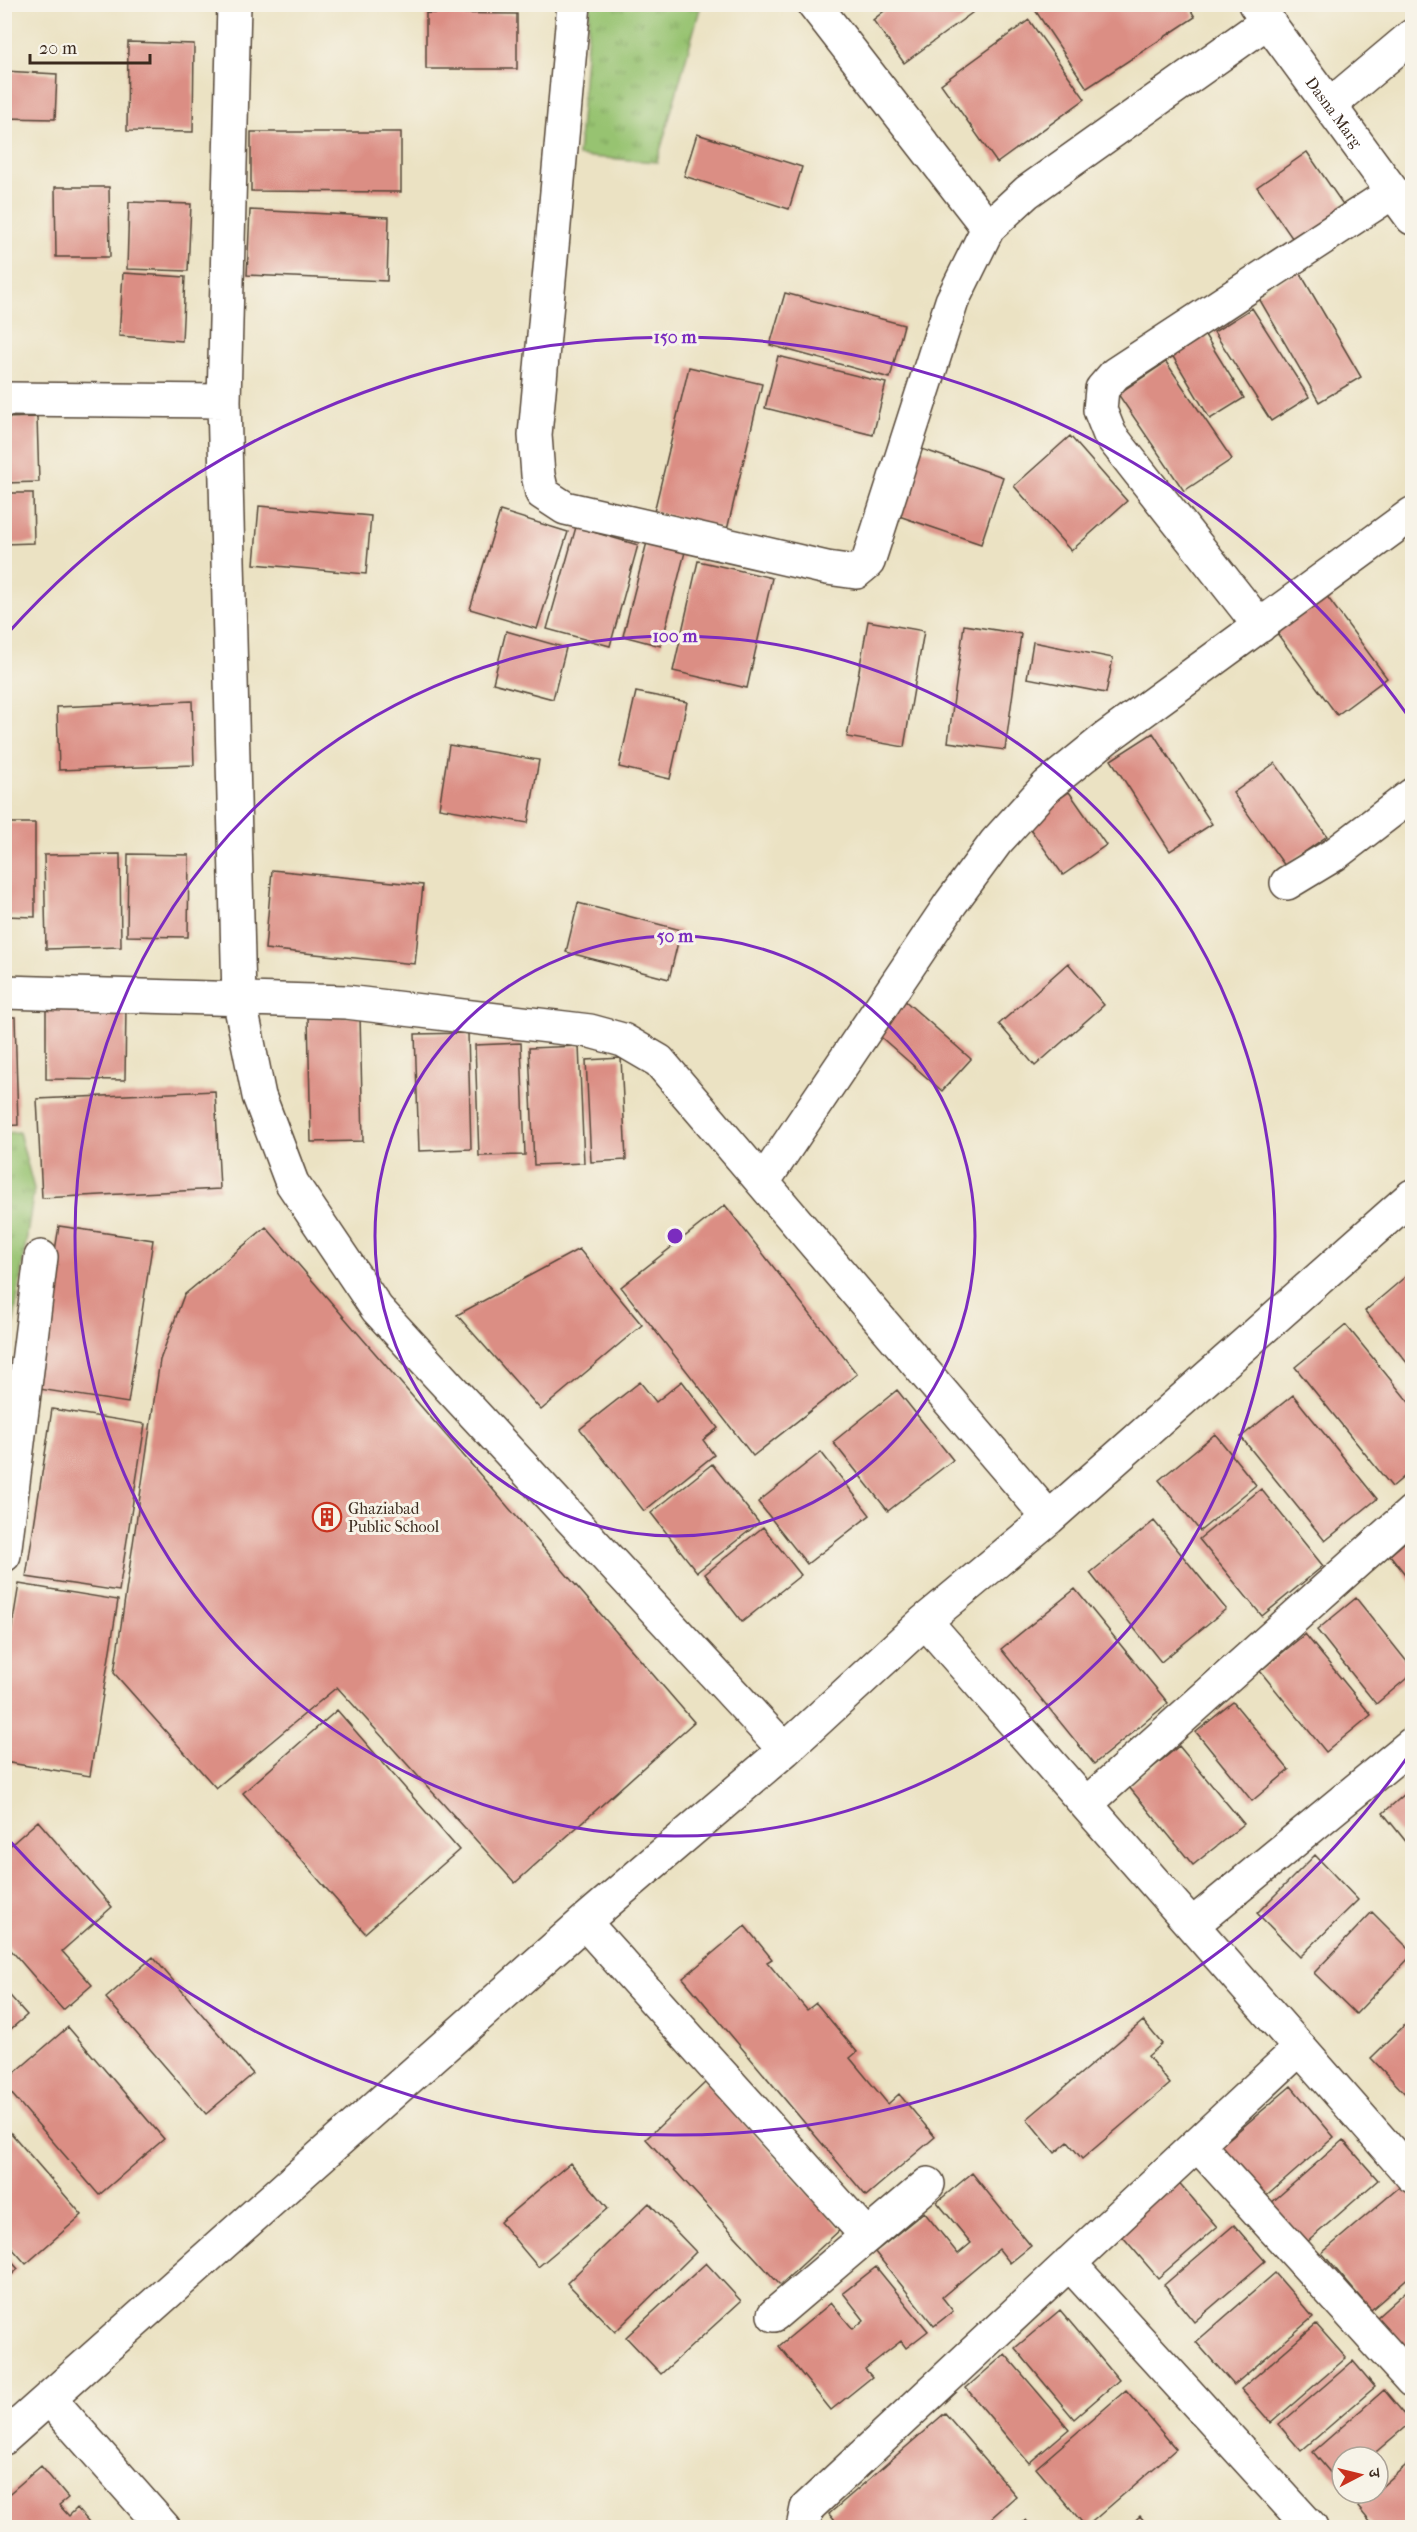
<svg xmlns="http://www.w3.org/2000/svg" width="1417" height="2532" viewBox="0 0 1417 2532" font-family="'IM FELL French Canon','Noto Serif Devanagari',serif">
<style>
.grass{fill:url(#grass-tufts);stroke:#697648;stroke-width:1.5}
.building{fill:#db8e84}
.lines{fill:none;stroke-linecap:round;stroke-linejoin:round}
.minor-casing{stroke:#554637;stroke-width:36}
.tertiary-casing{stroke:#554637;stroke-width:36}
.minor{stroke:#fff;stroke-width:33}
.tertiary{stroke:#fff;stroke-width:33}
.ring{fill:none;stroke:#7b2cbf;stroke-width:3}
.labels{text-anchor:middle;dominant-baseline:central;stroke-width:6;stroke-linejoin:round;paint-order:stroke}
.street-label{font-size:16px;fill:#3b2a1e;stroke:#f7f3e8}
.poi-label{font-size:16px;fill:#3b2a1e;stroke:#f7f3e8;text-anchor:start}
.centre{fill:#7b2cbf;stroke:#f7f3e8;stroke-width:3}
.ring-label{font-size:18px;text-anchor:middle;font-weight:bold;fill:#7b2cbf;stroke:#f7f3e8;stroke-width:6;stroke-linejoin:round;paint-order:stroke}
</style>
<defs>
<pattern id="grass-tufts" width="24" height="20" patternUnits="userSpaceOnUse" patternTransform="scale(1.5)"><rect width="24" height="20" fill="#97c371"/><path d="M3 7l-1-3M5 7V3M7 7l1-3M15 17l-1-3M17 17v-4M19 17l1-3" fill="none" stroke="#7c9f5c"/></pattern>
</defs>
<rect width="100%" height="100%" fill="#f7f3e8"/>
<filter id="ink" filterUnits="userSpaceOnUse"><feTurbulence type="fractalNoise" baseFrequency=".0167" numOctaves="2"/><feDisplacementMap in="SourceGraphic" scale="12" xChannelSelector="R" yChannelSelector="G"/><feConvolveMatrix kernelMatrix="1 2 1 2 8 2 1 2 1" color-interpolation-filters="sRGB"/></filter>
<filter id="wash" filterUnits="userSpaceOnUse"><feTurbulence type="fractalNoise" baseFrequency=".008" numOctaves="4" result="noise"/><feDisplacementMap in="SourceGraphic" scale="24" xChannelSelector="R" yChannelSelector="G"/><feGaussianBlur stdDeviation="1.35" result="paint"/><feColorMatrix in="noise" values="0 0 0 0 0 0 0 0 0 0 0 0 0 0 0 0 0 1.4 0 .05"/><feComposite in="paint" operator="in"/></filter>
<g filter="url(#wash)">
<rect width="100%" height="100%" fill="#ebe2c3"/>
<!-- grass -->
<path class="grass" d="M590,5H701L657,162L578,156Z
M19,1132L34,1189L5,1380V1133Z"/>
<g id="blocks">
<!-- building -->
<path class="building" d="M893,4H984L904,63L873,20Z
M1031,4H1187L1195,17L1087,88Z
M426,13L517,14V69H426Z
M1029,20L1085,99L997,163L941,84Z
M128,42L194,44L193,132L127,131Z
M4,71L57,74L55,119L4,118Z
M251,132H401V192L251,191Z
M697,134L802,167L789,209L684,176Z
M1307,152L1349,213L1299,248L1257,187Z
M55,187H109L110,257H56Z
M129,202L191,204L188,271L127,269Z
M250,210L389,217L387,281L247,275Z
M1299,271L1361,377L1319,402L1257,295Z
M123,273L185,277L182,341L119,336Z
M785,293L904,325L890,378L770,345Z
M1252,308L1309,397L1271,421L1214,332Z
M1205,335L1244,398L1210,419L1172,355Z
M778,356L886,383L873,435L765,408Z
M1166,362L1232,459L1184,491L1118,394Z
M689,367L762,384L727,530L654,512Z
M37,417L39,482L4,483V418Z
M1070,436L1127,501L1071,551L1014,486Z
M919,448L1003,477L981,544L896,515Z
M4,493H33L34,543L4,544Z
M259,506L371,516L366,574L254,564Z
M500,511L568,532L537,629L470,609Z
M576,527L638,545L610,646L547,629Z
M647,542L685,552L661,646L623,636Z
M698,561L772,578L747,688L673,671Z
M1326,595L1387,678L1337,715L1276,632Z
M868,621L924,631L904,747L847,737Z
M964,625L1021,634L1005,750L948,742Z
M506,631L566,648L553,699L493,683Z
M1033,642L1113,658L1106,693L1027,678Z
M636,692L687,702L670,779L619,767Z
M192,701L194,765L59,770L57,707Z
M1153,733L1212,824L1170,851L1111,760Z
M449,745L539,760L528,823L439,808Z
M1275,763L1327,836L1285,866L1233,793Z
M1069,792L1106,845L1063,875L1026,823Z
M4,823H35V917L4,916Z
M120,854L121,947L46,949L44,855Z
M128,854L189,855L188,937L127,936Z
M272,870L423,885L415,964L265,949Z
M578,903L681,930L669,979L566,952Z
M1068,963L1104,1005L1035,1066L999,1024Z
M903,999L971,1059L942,1091L874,1031Z
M46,1004L126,1005L125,1080L46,1079Z
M360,1016L363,1141L311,1142L308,1017Z
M4,1017H15L18,1125L4,1126Z
M468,1033L471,1149L419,1151L415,1034Z
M521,1043L525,1155L479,1156L475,1045Z
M579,1046L584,1163L534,1165L529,1048Z
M621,1058L626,1160L591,1162L586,1060Z
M215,1091L220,1189L42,1198L37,1099Z
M725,1205L857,1374L753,1456L621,1287Z
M59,1226L153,1240L128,1403L33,1388Z
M266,1227L694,1722L515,1883L337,1687L216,1788L114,1673L160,1360L184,1295Z
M579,1249L642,1325L541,1410L457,1315Z
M1412,1271V1369L1365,1311Z
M1346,1325L1412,1406V1470L1392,1487L1295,1367Z
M682,1381L718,1428L703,1440L714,1455L644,1511L580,1429L640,1382L656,1402Z
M897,1390L953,1460L888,1511L833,1442Z
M1293,1395L1377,1499L1325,1541L1241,1437Z
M52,1409L145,1424L119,1591L26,1577Z
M1215,1434L1256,1485L1200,1531L1159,1480Z
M821,1452L870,1515L807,1564L758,1502Z
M712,1464L759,1523L697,1572L651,1513Z
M1261,1489L1323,1566L1262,1616L1199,1539Z
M1154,1521L1226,1609L1161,1662L1090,1573Z
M763,1527L801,1575L742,1622L705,1574Z
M1412,1536V1583L1390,1555Z
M19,1584L118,1600L90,1776L4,1762V1675Z
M1075,1589L1168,1703L1094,1764L1001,1649Z
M1356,1598L1412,1668V1674L1376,1704L1317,1630Z
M1305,1634L1371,1715L1326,1752L1260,1671Z
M1233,1702L1289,1770L1252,1801L1196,1732Z
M337,1710L459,1850L365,1933L243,1793Z
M1179,1746L1244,1824L1193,1865L1129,1787Z
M1412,1788V1849L1383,1813Z
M38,1821L112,1907L62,1951L92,1985L63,2010L4,1942V1851Z
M1315,1855L1358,1900L1300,1957L1257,1913Z
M1372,1912L1412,1952V1955L1356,2014L1314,1973Z
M745,1926L772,1959L767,1962L807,2010L816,2003L857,2052L850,2058L888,2104L899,2094L935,2137L866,2196L683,1978Z
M153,1957L253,2074L206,2114L106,1998Z
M4,1989L27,2015L4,2035Z
M1412,2018V2101L1371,2058Z
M1143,2021L1162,2044L1148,2056L1170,2084L1082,2159L1068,2142L1055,2153L1027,2119Z
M68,2027L164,2139L99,2195L4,2085V2082Z
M706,2082L841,2229L780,2285L646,2139Z
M1291,2086L1334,2137L1262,2200L1217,2149Z
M4,2125L82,2215L26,2264L4,2239Z
M1343,2140L1378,2180L1305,2244L1270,2204Z
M570,2163L608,2208L538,2267L500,2222Z
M972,2173L1031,2246L1010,2263L999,2249L942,2297L953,2311L934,2326L875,2252L924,2212L958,2254L971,2243L937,2202Z
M1176,2179L1217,2227L1158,2278L1117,2230Z
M1402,2185L1412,2197V2274L1371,2310L1322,2253Z
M649,2203L696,2252L615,2332L567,2283Z
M1234,2225L1265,2261L1194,2322L1164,2285Z
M4,2253L18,2269L4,2282Z
M706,2263L741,2301L661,2374L626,2337Z
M876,2267L928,2331L906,2348L901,2341L865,2369L872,2377L831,2410L779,2346L831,2303L853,2329L864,2320L843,2293Z
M1275,2273L1313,2317L1234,2385L1196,2342Z
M1412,2286V2346L1406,2352L1376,2318Z
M1060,2310L1119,2380L1074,2419L1015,2348Z
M1316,2324L1346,2358L1271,2423L1241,2389Z
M1005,2354L1069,2429L1029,2463L966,2388Z
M1353,2361L1375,2387L1301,2451L1279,2425Z
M1126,2390L1176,2449L1086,2527L1036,2468Z
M1384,2390L1411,2422L1370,2457H1342V2481L1339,2483L1313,2452Z
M945,2413L1016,2496L980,2528H841L829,2514Z
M1412,2460V2528H1375L1358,2507L1374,2493H1378V2490Z
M41,2466L68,2498L59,2505L69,2516L77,2508L94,2528H4V2498Z
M1140,2516L1150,2528H1127Z
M1026,2520L1033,2528H1017Z"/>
</g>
</g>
<g filter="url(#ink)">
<use href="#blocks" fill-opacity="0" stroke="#554637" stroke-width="1.5"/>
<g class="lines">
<!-- minor casing -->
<g class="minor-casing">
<path id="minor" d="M234,4L224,401L239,998L259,1096L292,1183L377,1309L785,1750
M574,4L535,435L538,475L542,493L565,508L827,568L856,572L868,562L952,301L988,228L1027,192L1268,21
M814,4L988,228
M1330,105L1412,36
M4,399L224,401
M1260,626L1110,435L1100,410L1102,389L1115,374L1393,192
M1287,883L1335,854L1412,795
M4,992L346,1002L590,1031L623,1040L659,1061L1049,1518
M763,1182L951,903L996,842L1047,786L1106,738L1412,514
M4,1555L41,1257
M925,1621L1412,2176
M1086,1804L1412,1512
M584,1922L867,2236
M1192,1925L1412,1744
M1197,2144L1412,2381
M1069,2263L1311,2528
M774,2315L928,2184
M49,2398L164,2528
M4,2438L584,1922L785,1750L925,1621L1049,1518L1412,1196
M803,2528L807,2508L1300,2048"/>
</g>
<!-- tertiary casing -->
<g class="tertiary-casing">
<g id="tertiary">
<path id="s1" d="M1255,4L1412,218"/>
</g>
</g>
<!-- minor -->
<use href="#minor" class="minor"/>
<!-- tertiary -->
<use href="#tertiary" class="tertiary"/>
</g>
</g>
<!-- distance rings -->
<g class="ring">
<circle cx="675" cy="1236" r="300"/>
<circle cx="675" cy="1236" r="600"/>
<path d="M1411 1752A899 899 0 0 1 7 1838M7 634A899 899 0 0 1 1411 720"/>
</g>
<!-- icons -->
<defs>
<g id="building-ring" transform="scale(1.5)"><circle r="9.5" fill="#f7f3e8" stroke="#c8321e" stroke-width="1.5"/><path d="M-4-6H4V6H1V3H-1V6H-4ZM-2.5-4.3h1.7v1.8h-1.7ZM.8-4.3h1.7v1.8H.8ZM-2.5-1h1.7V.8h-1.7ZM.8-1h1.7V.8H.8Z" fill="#c8321e"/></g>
</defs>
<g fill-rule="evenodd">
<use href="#building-ring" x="327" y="1517"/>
</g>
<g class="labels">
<!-- street labels -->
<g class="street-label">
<text stroke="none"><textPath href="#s1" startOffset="134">Dasna Marg</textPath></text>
</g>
<!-- poi labels -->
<g class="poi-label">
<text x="348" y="1508">Ghaziabad<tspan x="348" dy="18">Public School</tspan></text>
</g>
</g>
<circle cx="675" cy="1236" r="9" class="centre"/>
<g class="ring-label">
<text x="675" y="343">150 m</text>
<text x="675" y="642">100 m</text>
<text x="675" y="942">50 m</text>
</g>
<!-- margin -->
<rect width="1417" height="2532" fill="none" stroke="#f7f3e8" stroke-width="24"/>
<!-- north arrow -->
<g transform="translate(1360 2475) rotate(83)"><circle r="28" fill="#f7f3e8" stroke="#aca397" stroke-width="1.5"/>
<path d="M0-4.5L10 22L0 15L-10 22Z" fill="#c8321e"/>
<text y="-9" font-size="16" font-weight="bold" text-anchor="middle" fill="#3b2a1e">उ</text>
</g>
<!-- scale -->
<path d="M30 54v9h120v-9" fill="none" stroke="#3b2a1e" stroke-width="3"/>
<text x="39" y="54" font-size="18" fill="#3b2a1e" stroke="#f7f3e8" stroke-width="4.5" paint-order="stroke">20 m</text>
</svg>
